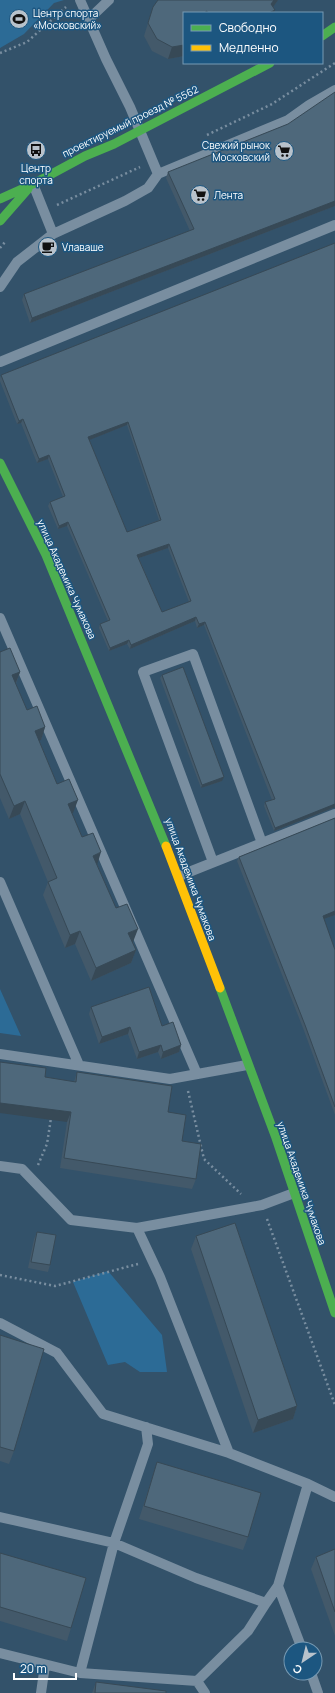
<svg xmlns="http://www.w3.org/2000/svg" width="335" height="1693" viewBox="0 0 335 1693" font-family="Manrope,sans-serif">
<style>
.green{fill:#2c6b96}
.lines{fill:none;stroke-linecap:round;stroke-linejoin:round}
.path{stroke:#798ea0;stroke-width:2.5;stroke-dasharray:2 3;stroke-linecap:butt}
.lane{stroke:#798ea0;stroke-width:10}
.fast{stroke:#4caf50;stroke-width:9}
.slow{stroke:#ffc107;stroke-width:9}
.wall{fill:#43596a;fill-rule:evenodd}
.shaded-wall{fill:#374956}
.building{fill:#4e687b;stroke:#374956;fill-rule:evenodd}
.labels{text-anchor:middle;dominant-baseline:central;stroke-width:3;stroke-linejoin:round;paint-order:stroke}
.poi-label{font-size:10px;fill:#fff;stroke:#1c5680;text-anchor:start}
.street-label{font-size:10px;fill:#fff;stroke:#1c5680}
</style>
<rect width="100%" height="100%" fill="#33526a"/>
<!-- green -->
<path class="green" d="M0,0H64L54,3L24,34L0,48Z
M0,989L21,1036L0,1033Z
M108,1271L162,1335L167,1372H140L125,1362L108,1365L73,1282Z"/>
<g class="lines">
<!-- path -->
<path class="path" d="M0,53L27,42L66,7
M207,135L272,104L335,63
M57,205L140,167
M0,248L5,242
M188,1091L204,1159L241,1194
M38,1165L47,1144L51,1118
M267,1219L335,1405
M0,1275L55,1286L138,1264"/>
<!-- lane -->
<path class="lane" d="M80,0L106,59L130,107L158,174
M89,19L109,0
M33,184L53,234
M0,287L17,262L53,234L125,201L148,188L158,174L288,120L309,105L335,90
M0,362L335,225
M0,618L197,1074
M213,862L143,672L193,654L262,843
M179,876L335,814
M0,882L79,1065
M0,1054L170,1079L247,1065
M0,1166L22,1169L71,1220L137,1228L262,1205L294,1193
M137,1228L160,1277L229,1453
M0,1323L57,1353L103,1414L229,1453L308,1484L335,1497
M0,1517L114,1543L148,1444L146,1427
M278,1586L302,1649
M0,1653L80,1673L114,1543L196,1578L266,1603L278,1586L308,1484
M80,1673L197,1681L248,1631L266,1603
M311,1673L318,1693
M197,1681L205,1693
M41,1693L45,1665"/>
<!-- fast -->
<path class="fast" d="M322,36L335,27
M0,199L33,184L85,156L114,144L270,63
M0,221L28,189
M0,463L46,555L166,846
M220,988L276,1138L335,1313"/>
<!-- slow -->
<path class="slow" d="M166,846L220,988"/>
</g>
<!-- wall -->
<path class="wall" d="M278,0L273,7L275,10L274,13H184V56L168,59L152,51L144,36L153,7Z
M168,172L335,206L30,323L22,300L24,294L190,231L166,178Z
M335,243V808H333L274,831L264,806L265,802L272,800L204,625L197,628L195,621L130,649L127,644L109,651L99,628L100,624L108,621L67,526L58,529L48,506L50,502L63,497L48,459L37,463L21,423L17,424L0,381V378L1,375ZM127,425L159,520L127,532L89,440ZM168,548L189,602L162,612L139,558Z
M0,651L20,672L16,684L27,710L45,727L41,740H39L57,784L73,813L72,814L82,837L97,864L116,908L133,942L136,950L131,963L91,981L75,944L65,948L43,895L48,882L20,814L9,819L0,798Z
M162,675L222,781L201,788L160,678Z
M335,818V915L324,919L335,950V1115L303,1028L237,861L239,857Z
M91,1007L162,1026L181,1045L179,1052L161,1059L158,1052L137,1059L128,1034L99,1044L89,1014Z
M77,1072L168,1112L182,1141L196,1179L192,1189L60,1168L67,1122L45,1077L74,1082Z
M37,1232L50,1265L48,1272L28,1268L34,1239Z
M196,1236L297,1406L293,1419L253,1433L191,1249Z
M0,1335L14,1451L9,1464L0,1461Z
M157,1462L248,1537L243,1550L139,1519L153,1475Z
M335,1549V1636L311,1569L316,1557Z
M0,1553L71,1628L67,1641L0,1621Z
M96,1682L166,1693H92Z"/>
<!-- shaded-wall -->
<path class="shaded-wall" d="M274,0H278L269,13L271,4Z
M275,10L274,13H269Z
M184,45V56L168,59L172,47Z
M335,201V206L30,323L32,318Z
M23,419L21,423L17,424L19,421Z
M128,422L127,425L87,441L88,437Z
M49,455L48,459L37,463L39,459Z
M68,522L67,526L58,529L59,526Z
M169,544L168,548L136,559L137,555Z
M196,617L195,621L130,649L131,645Z
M205,622L204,625L197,628L199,624Z
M129,640L127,644L109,651L110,648Z
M20,672L15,685L12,675Z
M45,727L41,740L30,744L35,731Z
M224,777L222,781L201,788L202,785Z
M78,800L73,813L63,817L68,804Z
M25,801L20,814L9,819L14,806Z
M334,804H335V808H333L274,831L275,828Z
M101,852L97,865L93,856Z
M335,911V915L321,920L323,916Z
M138,929L133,942L124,946L128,933Z
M80,931L75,944L65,948L70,935Z
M136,950L131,963L91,981L96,968Z
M130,1027L128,1034L99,1044L102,1037Z
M161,1045L158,1052L137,1059L139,1052Z
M181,1045L179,1052L161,1059L163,1052Z
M0,1103L71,1112L67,1122L0,1113Z
M297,1406L293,1419L253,1433L258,1420Z"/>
<!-- building -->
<path class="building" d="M158,0H274L271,4L275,10L269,13H209L206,11V13H184V45L172,47L157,39L148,23L153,7Z
M335,92V201L32,318L24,294L194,229L168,172L288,124Z
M335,243V804L275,828L265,802L275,799L205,622L199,624L196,617L131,645L129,640L110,648L100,624L110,620L68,522L59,526L50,502L65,496L49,455L39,459L23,419L19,421L1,375ZM128,422L161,520L127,532L88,437ZM169,544L191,601L162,612L137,555Z
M10,648L20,672L12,675L27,710L37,706L45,727L35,731L57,784L69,779L78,800L68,804L82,837L93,833L101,852L93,856L116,908L127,904L138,929L128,933L136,950L96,968L80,931L70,935L48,882L57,878L25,801L14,806L0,774V651V652Z
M183,667L224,777L202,785L162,675Z
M335,818V911L323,916L335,950V1107L305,1025L239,857Z
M149,987L162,1026L173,1022L181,1045L163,1052L161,1045L139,1052L130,1027L102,1037L91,1007Z
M0,1062L46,1068L45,1077L76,1082L77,1072L172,1086L168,1112L186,1115L182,1141L201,1144L196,1179L64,1158L71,1112L0,1103Z
M235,1223L297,1406L258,1420L196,1236Z
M37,1232L56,1235L50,1265L31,1262Z
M0,1335L44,1349L14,1451L0,1447Z
M157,1462L261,1493L248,1537L144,1506Z
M335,1549V1612L316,1557Z
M0,1553L86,1578L71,1628L0,1607Z
M96,1682L166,1691V1693H95Z"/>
<!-- icons -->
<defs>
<g id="stadium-disc" transform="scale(1)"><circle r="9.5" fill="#b8c2cb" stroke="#1c5680"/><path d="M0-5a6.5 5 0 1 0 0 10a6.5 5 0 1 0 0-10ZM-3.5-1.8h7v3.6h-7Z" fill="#111"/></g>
<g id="bus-disc" transform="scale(1)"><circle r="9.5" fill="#b8c2cb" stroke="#1c5680"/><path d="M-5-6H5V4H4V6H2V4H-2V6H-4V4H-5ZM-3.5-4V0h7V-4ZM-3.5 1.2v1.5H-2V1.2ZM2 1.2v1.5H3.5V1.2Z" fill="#111"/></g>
<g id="supermarket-disc" transform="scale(1)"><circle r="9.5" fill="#b8c2cb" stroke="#1c5680"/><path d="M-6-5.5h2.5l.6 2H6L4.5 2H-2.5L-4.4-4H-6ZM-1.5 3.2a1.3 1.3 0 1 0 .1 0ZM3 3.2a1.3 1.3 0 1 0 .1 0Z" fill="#111"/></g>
<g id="cafe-disc" transform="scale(1)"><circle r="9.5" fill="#b8c2cb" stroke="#1c5680"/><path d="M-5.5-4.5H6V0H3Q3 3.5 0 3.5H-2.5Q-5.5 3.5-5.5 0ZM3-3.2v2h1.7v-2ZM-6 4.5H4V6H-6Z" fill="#111"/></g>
</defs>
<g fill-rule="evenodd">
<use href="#stadium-disc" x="19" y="19"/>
<use href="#bus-disc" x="36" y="150"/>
<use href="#supermarket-disc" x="284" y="151"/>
<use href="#supermarket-disc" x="200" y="195"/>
<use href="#cafe-disc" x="48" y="247"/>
</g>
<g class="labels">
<!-- poi labels -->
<g class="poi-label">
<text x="33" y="13">Центр спорта<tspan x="33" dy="12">«Московский»</tspan></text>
<text x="270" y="145" text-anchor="end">Свежий рынок<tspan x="270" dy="12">Московский</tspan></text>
<text x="36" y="168" text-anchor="middle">Центр<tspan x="36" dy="12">спорта</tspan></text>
<text x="214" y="195">Лента</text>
<text x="62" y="247">Vлаваше</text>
</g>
<!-- street labels -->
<g class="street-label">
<text transform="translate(130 121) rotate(-26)">проектируемый проезд № 5562</text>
<text transform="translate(67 579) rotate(66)">улица Академика Чумакова</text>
<text transform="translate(191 879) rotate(70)">улица Академика Чумакова</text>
<text transform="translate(302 1183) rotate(71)">улица Академика Чумакова</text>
</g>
</g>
<!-- legend -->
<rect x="183" y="12" width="140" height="52" fill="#1c5680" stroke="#779ab3"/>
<rect x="191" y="25" width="20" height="6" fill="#4caf50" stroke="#779ab3"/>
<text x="219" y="32" font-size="12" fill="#ffffff">Свободно</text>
<rect x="191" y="45" width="20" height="6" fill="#ffc107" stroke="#779ab3"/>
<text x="219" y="52" font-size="12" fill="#ffffff">Медленно</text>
<!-- north arrow -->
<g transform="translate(303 1661) rotate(215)"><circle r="19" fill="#1c5680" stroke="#779ab3"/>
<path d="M0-3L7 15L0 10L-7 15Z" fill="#b8c2cb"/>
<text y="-6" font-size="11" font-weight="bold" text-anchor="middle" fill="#ffffff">С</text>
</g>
<!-- scale -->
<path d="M14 1673v6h62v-6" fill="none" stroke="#ffffff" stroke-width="2"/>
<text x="20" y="1673" font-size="12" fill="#ffffff" stroke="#1c5680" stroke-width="3" paint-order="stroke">20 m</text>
</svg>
